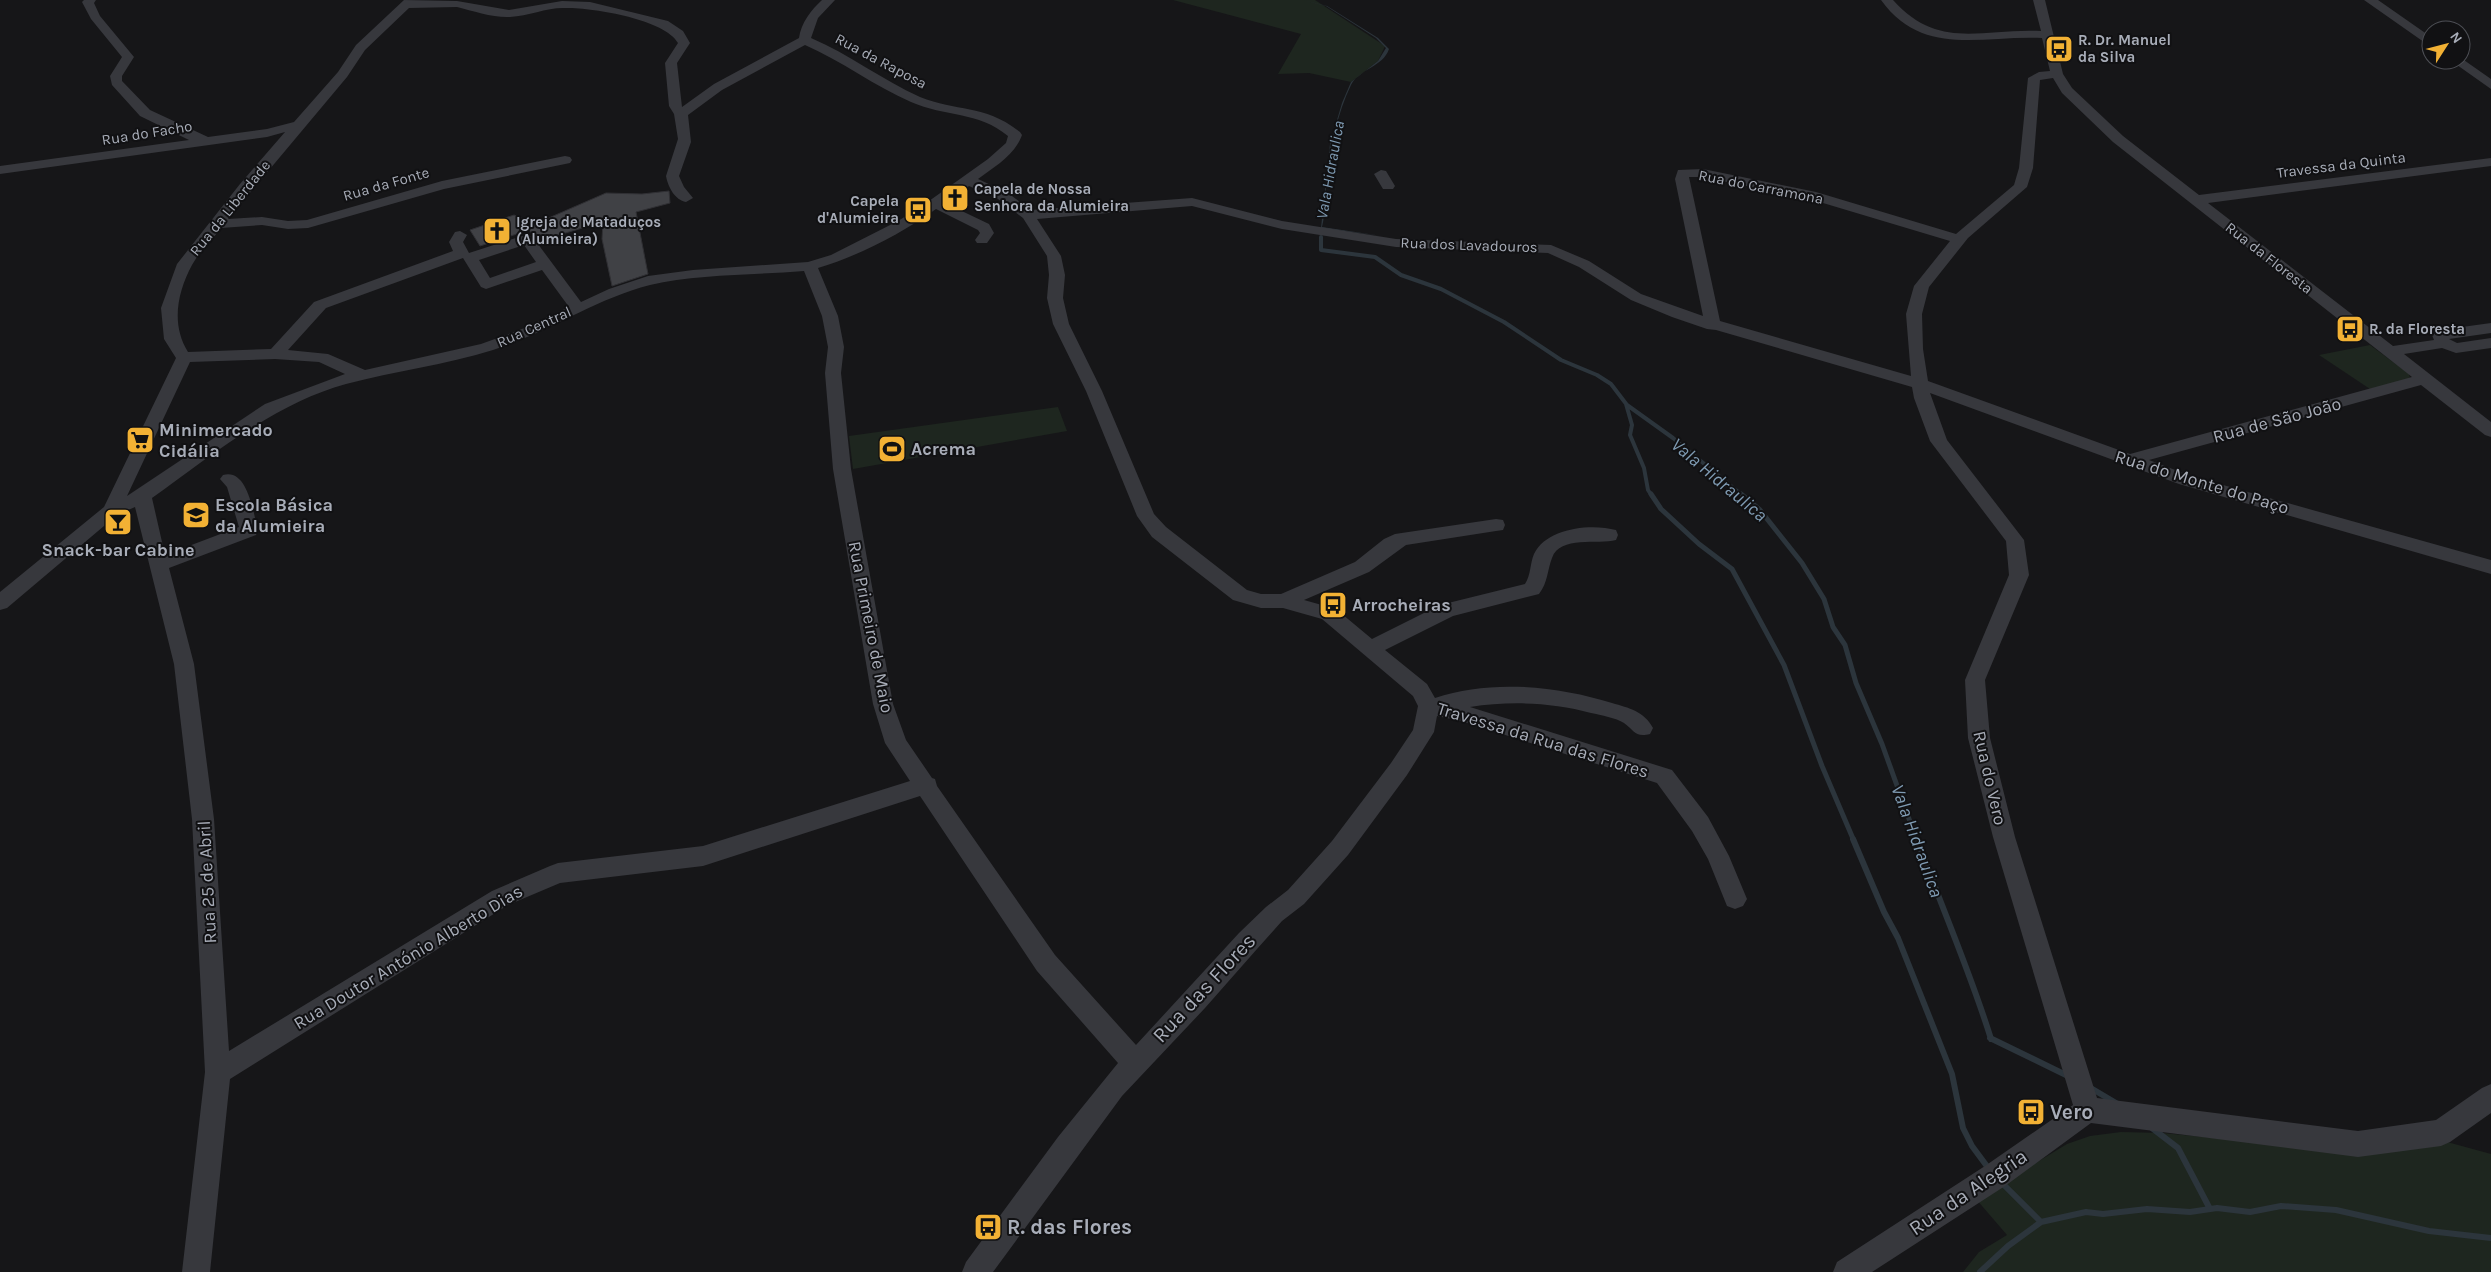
<svg xmlns="http://www.w3.org/2000/svg" width="2491" height="1272" viewBox="0 0 2491 1272" font-family="Karla,sans-serif">
  <style>
    .green { fill: #1e261f }
    .water { fill: #2c353c }
    .lines { fill: none; stroke-linecap: round; stroke-linejoin: round }
    .stream-far2 { stroke: #2c353c; stroke-width: 4 }
    .stream-far1 { stroke: #2c353c; stroke-width: 5 }
    .stream { stroke: #2c353c; stroke-width: 6 }
    .building { fill: #404145; stroke: #303034 }
    .minor { fill: #37383d; fill-rule: evenodd }
    .labels { text-anchor: middle; dominant-baseline: central; stroke-width: 4; stroke-linejoin: round; paint-order: stroke }
    .far-poi-label { font-size: 15px; font-weight: bold; fill: #a8adb8; stroke: #111113; text-anchor: start }
    .far-street-label { font-size: 15px; fill: #a8adb8; stroke: #111113 }
    .far-water-label { font-size: 16px; font-style: italic; fill: #7f9bb3; stroke: #111113 }
    .street-label { font-size: 18px; fill: #a8adb8; stroke: #111113 }
    .poi-label { font-size: 18px; font-weight: bold; fill: #a8adb8; stroke: #111113; text-anchor: start }
    .water-label { font-size: 19px; font-style: italic; fill: #7f9bb3; stroke: #111113 }
    .near-street-label { font-size: 21px; fill: #a8adb8; stroke: #111113 }
    .near-poi-label { font-size: 21px; font-weight: bold; fill: #a8adb8; stroke: #111113; text-anchor: start }
  </style>
  <rect width="100%" height="100%" fill="#161618"/>
  <path class="green" d="M1173,0h142l70,46 -7,15 -27,21 -42,-9 -31,1 23,-40z
    M2370,345l39,29 1,5 -40,10 -51,-34z
    M1058,407l9,24 -214,38 -4,-33z
    M2121,1132l41,1 127,12 158,-3 44,12v118h-528l16,-20 28,-17 -31,-36 91,-55 23,-8z"/>
  <path class="water" d="M1303,0l24,6 51,32 11,11c-6,18 -30,20 -38,36 -14,29 -20,61 -24,92 -2,17 -1,33 -5,50l60,9 -61,-8 9,-84 12,-41 9,-21 27,-21 8,-13 -10,-10 -50,-32z"/>
  <g class="lines">
    <path class="stream-far2" d="M1321,237v13l54,7 26,18 40,14 63,33 57,38 36,15 14,9 16,21 46,33 70,58
      M1626,404l6,21 -2,10 14,33 4,22 4,6"/>
    <path class="stream-far1" d="M1651,494l10,15 38,35 33,25 52,96 38,101 32,75
      M1741,494l19,16 42,53 22,36 9,28 12,18 11,38 26,61 35,97"/>
    <path class="stream" d="M1853,839l31,73 14,26 54,136 11,54 9,18 17,23
      M1917,839c24,67 53,132 74,200
      M1990,1038l78,38
      M2089,1087l27,16
      M2152,1128l26,20 32,61
      M2041,1222l45,-10 17,2 44,-5 43,3 27,-4 33,4 31,-6 55,4 93,21 62,7
      M1980,1272l28,-26 33,-24 -39,-39"/>
  </g>
  <path class="building" d="M669,191l1,12 -34,9 12,62 -36,12 -10,-47 1,-17 -65,19 -9,-11 -49,16 -10,-16 44,-15 21,9 71,-31 36,1z"/>
  <g class="lines">
    <path class="minor" d="M84,0h12l-2,3 6,13 34,41 -12,19v5l28,29 58,27 59,-8 27,-7 44,-50 18,-27 48,-45 53,1 52,9 53,-9 28,1 78,19 15,10 7,12 -13,20 5,44 32,-23 85,-46c2,-15 12,-28 23,-38h13l-17,18 -7,20c38,16 71,42 109,59 37,15 65,7 100,35l2,3c-7,20 -28,32 -44,44l30,14 23,17 161,-12 90,23 114,18 155,6 38,16 52,33 62,22 -28,-137 3,-9 25,-1 113,23 140,42 58,-49 5,-17 9,-90 11,-6 11,-1 -8,-33c-60,-3 -119,20 -161,-38h12c46,51 88,28 148,31l-8,-31h12l18,74 9,14 51,48 76,59 292,-37v8l-283,37 185,143 41,-6 -2,-5 8,-5 51,-7v10l-42,6 8,4 34,-5v10l-35,5 -14,-5 -38,6 87,68v15l-6,-2 -64,-50 -272,75 42,16 300,84v14l-312,-90 -249,-91 17,47 77,100 5,35 -44,105 5,58 25,99 82,261 261,33 78,-11 46,-32 9,-4v29l-41,29 -9,4 -83,11 -267,-34 -86,63 -133,86h-39l4,-10 148,-96 88,-61 -80,-268 -25,-99 -3,-58 44,-105 -3,-34 -76,-100 -16,-43 -2,-11 -196,-57 -9,-1 -35,-12 -41,-17 -52,-33 -31,-14 -152,-6 -114,-18 -90,-23 -155,13 24,37 4,19 -2,23 6,26 33,67 52,123 12,13 81,63 14,4h20l74,-32 29,-23 11,-5 101,-15 7,1 2,5 -2,5 -7,1 -90,14 -37,27 -65,28 32,9 36,30 68,-34 85,-21c6,-9 5,-21 9,-30 12,-26 57,-31 82,-24l2,5 -2,5c-18,5 -56,-5 -64,18 -5,13 -4,24 -13,36l-86,22 -68,34 42,34 8,14c56,-19 122,-12 177,5 17,5 32,8 41,25l-3,6c-15,4 -16,-4 -26,-11 -8,-5 -23,-8 -33,-10 -39,-11 -82,-12 -121,-6l202,63 36,47 21,39 18,43 -4,7 -8,3 -8,-3 -19,-47 -16,-28 -35,-48 -196,-62 -24,-5 -3,16 -27,43 -59,80 -44,49 -22,17 -25,28 -52,59 -83,88 -129,176h-31l4,-10 92,-125 60,-74 -81,-92 -117,-175 -217,70 -143,17 -52,22 -278,174 -20,193h-28l23,-200 -13,-253 -18,-155 -39,-157 -18,8 -110,93 -7,2v-18l104,-85 72,-149 -12,-19 -3,-31 16,-44 63,-80 45,-52 -18,5 -267,37v-8l189,-26 -49,-24 -28,-31 -2,-9 12,-19 -31,-38 -9,-17zM457,7c16,4 37,11 53,10 18,-1 36,-9 53,-9 27,-1 102,11 115,35l-13,20 4,43 5,8 4,25 -12,37c2,11 9,24 20,26l7,-4 -9,-11 -5,-11 12,-34 -3,-27 34,-25 83,-45c37,16 69,41 106,57 34,15 67,9 97,34l-2,7 -18,16 -66,47 -24,15 -67,34 -23,7 -115,8 -45,6 -39,13 -28,13 -49,-66h-10l-53,17 -6,-11 4,-7 -7,-4 -5,1 -6,10 4,9 -139,51 -43,47 -83,3c-17,-27 -11,-59 4,-87 7,-13 20,-25 29,-37l41,-3 26,4 20,-1 136,-39 126,-26 2,-3 -2,-3 -5,-1 -123,25 -135,39 -19,1 -26,-4 -34,2 119,-142 18,-27 44,-42zM2053,78l9,15 51,49 299,235 -282,77 -202,-73 -5,-32 -1,-35 7,-27 39,-49 59,-51 6,-19 7,-88zM1689,177h14l110,23 137,41 -36,45 -8,28 5,62 -191,-55zM969,186l29,13 25,19 24,38 2,19 -2,23 6,26 33,67 51,125 15,21 81,63 28,8h22l39,11 91,77 5,10 -5,24 -22,33 -59,78 -44,49 -22,17 -27,26 -103,112 -81,-90 -118,-169 -2,-7 -3,-1 -26,-38 -13,-36 -42,-235 -10,-96 3,-26 -6,-31 -20,-48c40,-12 83,-34 118,-59l42,21 2,3 -5,7 2,3h10l7,-10 -5,-9 -44,-21zM524,245l12,17 -46,16 -11,-18zM463,258l18,29 5,2 56,-19 27,37 -47,22 -41,15 -116,26 -37,-16 -40,-4 38,-42zM804,271l18,45 6,31 -3,26 8,96 40,235 12,39 25,38 -207,65 -145,17 -8,3 -58,25 -263,160 -15,-232 -20,-155 -25,-96 87,-33 2,-5c-5,-17 -10,-62 -35,-55l-3,4 7,8 12,40 -74,28 -13,-57c58,-42 124,-95 194,-114 49,-13 99,-19 147,-34 54,-17 102,-51 157,-65 46,-11 105,-10 154,-14zM275,359l44,3 26,12 -80,30 -138,92 63,-134z
      M2364,0h14l53,37v10z
      M2461,58l30,21v10l-41,-29h11z
      M1381,170l5,1 9,15 -2,3h-10l-9,-15z"/>
  </g>
  <defs>
    <symbol id="bus-square" viewBox="-11 -11 22 22"><rect x="-9" y="-9" width="18" height="18" rx="4" fill="#f2b134" stroke="#111113"/><path d="M-5-6H5V4H4V6H2V4H-2V6H-4V4H-5ZM-3.5-4V0h7V-4ZM-3.5 1.2v1.5H-2V1.2ZM2 1.2v1.5H3.5V1.2Z" fill="#111"/></symbol>
    <symbol id="church-square" viewBox="-11 -11 22 22"><rect x="-9" y="-9" width="18" height="18" rx="4" fill="#f2b134" stroke="#111113"/><path d="M-1.2-6h2.4v3.5h3.3v2.4h-3.3V6h-2.4V-.1h-3.3v-2.4h3.3Z" fill="#111"/></symbol>
    <symbol id="supermarket-square" viewBox="-11 -11 22 22"><rect x="-9" y="-9" width="18" height="18" rx="4" fill="#f2b134" stroke="#111113"/><path d="M-6-5.5h2.5l.6 2H6L4.5 2H-2.5L-4.4-4H-6ZM-1.5 3.2a1.3 1.3 0 1 0 .1 0ZM3 3.2a1.3 1.3 0 1 0 .1 0Z" fill="#111"/></symbol>
    <symbol id="stadium-square" viewBox="-11 -11 22 22"><rect x="-9" y="-9" width="18" height="18" rx="4" fill="#f2b134" stroke="#111113"/><path d="M0-5a6.5 5 0 1 0 0 10a6.5 5 0 1 0 0-10ZM-3.5-1.8h7v3.6h-7Z" fill="#111"/></symbol>
    <symbol id="school-square" viewBox="-11 -11 22 22"><rect x="-9" y="-9" width="18" height="18" rx="4" fill="#f2b134" stroke="#111113"/><path d="M0-5L7-2L0 1L-7-2ZM-4 1L0 2.5L4 1V4Q0 6-4 4Z" fill="#111"/></symbol>
    <symbol id="bar-square" viewBox="-11 -11 22 22"><rect x="-9" y="-9" width="18" height="18" rx="4" fill="#f2b134" stroke="#111113"/><path d="M-6-5H6L.8 .8V4.5H3.5V6h-7V4.5H-.8V.8Z" fill="#111"/></symbol>
  </defs>
  <g fill-rule="evenodd">
    <use href="#bus-square" x="2043" y="33" width="32" height="32"/>
    <use href="#church-square" x="939" y="182" width="32" height="32"/>
    <use href="#bus-square" x="902" y="194" width="32" height="32"/>
    <use href="#church-square" x="481" y="215" width="32" height="32"/>
    <use href="#bus-square" x="2334" y="313" width="32" height="32"/>
    <use href="#supermarket-square" x="124" y="424" width="32" height="32"/>
    <use href="#stadium-square" x="876" y="433" width="32" height="32"/>
    <use href="#school-square" x="180" y="499" width="32" height="32"/>
    <use href="#bar-square" x="102" y="506" width="32" height="32"/>
    <use href="#bus-square" x="1317" y="589" width="32" height="32"/>
    <use href="#bus-square" x="2015" y="1096" width="32" height="32"/>
    <use href="#bus-square" x="972" y="1211" width="32" height="32"/>
  </g>
  <g class="labels">
    <g class="far-poi-label">
      <text x="2078" y="40">R. Dr. Manuel<tspan x="2078" dy="17">da Silva</tspan></text>
      <text x="974" y="189">Capela de Nossa<tspan x="974" dy="17">Senhora da Alumieira</tspan></text>
      <text x="899" y="201" text-anchor="end">Capela<tspan x="899" dy="17">d'Alumieira</tspan></text>
      <text x="516" y="222">Igreja de Mataduços<tspan x="516" dy="17">(Alumieira)</tspan></text>
      <text x="2369" y="329">R. da Floresta</text>
    </g>
    <g class="far-street-label">
      <text transform="translate(881 61) rotate(28)">Rua da Raposa</text>
      <text transform="translate(147 133) rotate(-9)">Rua do Facho</text>
      <text transform="translate(2341 165) rotate(-7)">Travessa da Quinta</text>
      <text transform="translate(386 184) rotate(-16)">Rua da Fonte</text>
      <text transform="translate(1761 187) rotate(11)">Rua do Carramona</text>
      <text transform="translate(230 208) rotate(-51)">Rua da Liberdade</text>
      <text transform="translate(1469 245) rotate(2)">Rua dos Lavadouros</text>
      <text transform="translate(2269 258) rotate(38)">Rua da Floresta</text>
      <text transform="translate(534 327) rotate(-24)">Rua Central</text>
    </g>
    <g class="far-water-label">
      <text transform="translate(1330 170) rotate(-80)">Vala Hidraulica</text>
    </g>
    <g class="street-label">
      <text transform="translate(2277 420) rotate(-15)">Rua de São João</text>
      <text transform="translate(2202 482) rotate(17)">Rua do Monte do Paço</text>
      <text transform="translate(871 627) rotate(79)">Rua Primeiro de Maio</text>
      <text transform="translate(1543 740) rotate(17)">Travessa da Rua das Flores</text>
      <text transform="translate(1990 778) rotate(77)">Rua do Vero</text>
      <text transform="translate(207 882) rotate(-93)">Rua 25 de Abril</text>
      <text transform="translate(408 957) rotate(-31)">Rua Doutor António Alberto Dias</text>
    </g>
    <g class="poi-label">
      <text x="159" y="430">Minimercado<tspan x="159" dy="21">Cidália</tspan></text>
      <text x="911" y="449">Acrema</text>
      <text x="215" y="505">Escola Básica<tspan x="215" dy="21">da Alumieira</tspan></text>
      <text x="118" y="550" text-anchor="middle">Snack-bar Cabine</text>
      <text x="1352" y="605">Arrocheiras</text>
    </g>
    <g class="water-label">
      <text transform="translate(1719 480) rotate(40)">Vala Hidraulica</text>
      <text transform="translate(1917 841) rotate(70)">Vala Hidraulica</text>
    </g>
    <g class="near-street-label">
      <text transform="translate(1204 988) rotate(-47)">Rua das Flores</text>
      <text transform="translate(1968 1192) rotate(-34)">Rua da Alegria</text>
    </g>
    <g class="near-poi-label">
      <text x="2050" y="1112">Vero</text>
      <text x="1007" y="1227">R. das Flores</text>
    </g>
  </g>
  <g transform="translate(2446 45) rotate(54)"><circle r="24" fill="#111113" stroke="#4d4f55"/>
  <path d="M0-4L9 19L0 12L-9 19Z" fill="#f2b134"/>
  <text y="-8" font-size="14" font-weight="bold" text-anchor="middle" fill="#a8adb8">N</text>
  </g>
</svg>
